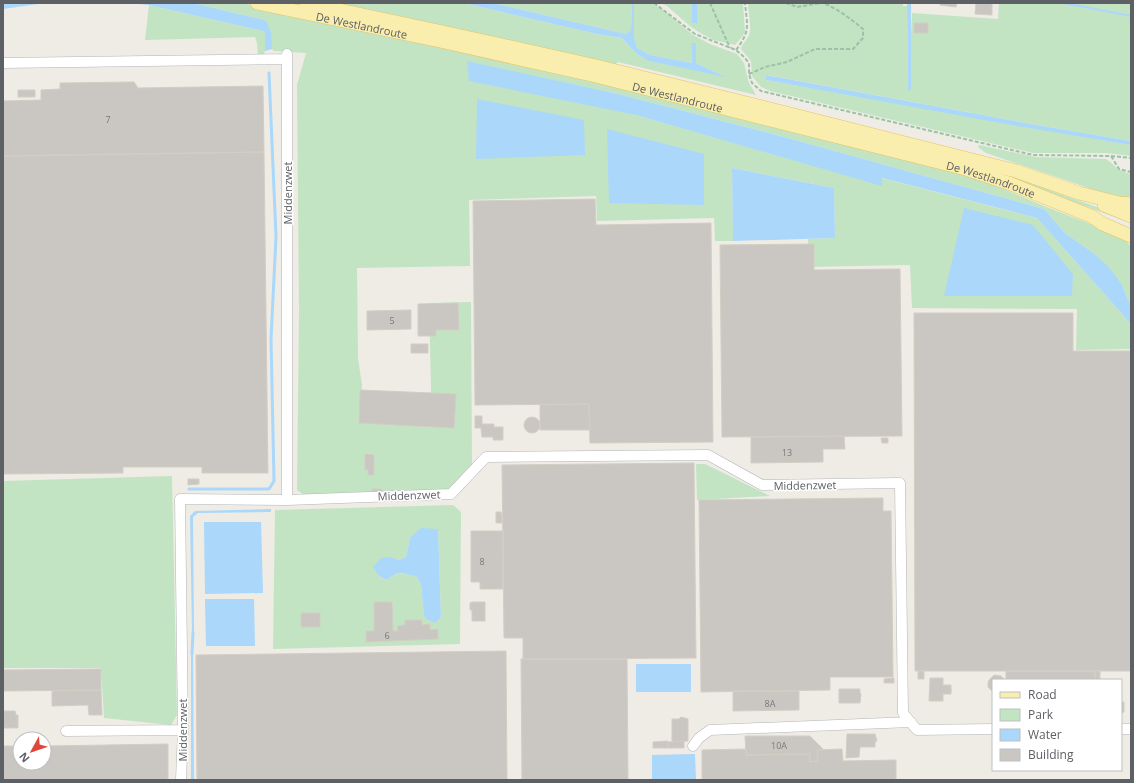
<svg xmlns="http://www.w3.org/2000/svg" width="1134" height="783" viewBox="0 0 1134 783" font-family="'Open Sans',sans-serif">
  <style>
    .green { fill: #c3e4c3; fill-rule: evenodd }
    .water { fill: #aad7fa }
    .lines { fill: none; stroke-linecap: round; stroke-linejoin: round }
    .stream { stroke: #aad7fa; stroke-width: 3 }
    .building { fill: #cac7c2; stroke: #d3cec4 }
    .minor-casing { stroke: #b2b5b9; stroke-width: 11 }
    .major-casing { stroke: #e9c363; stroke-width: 14 }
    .path { stroke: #9bc2a7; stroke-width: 2; stroke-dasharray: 4 2; stroke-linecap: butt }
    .minor { stroke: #fff; stroke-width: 10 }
    .major { stroke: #faeeae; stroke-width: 13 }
    .labels { text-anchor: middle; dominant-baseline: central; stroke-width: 3; stroke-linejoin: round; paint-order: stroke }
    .number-label { font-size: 9px; fill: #787a7c }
    .street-label { font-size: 11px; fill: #5d6065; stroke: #fff }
  </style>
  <rect width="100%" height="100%" fill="#eeece5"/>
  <path class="green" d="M193,3h49l32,6 321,71 354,86 95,40 75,29 7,5 5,7v60l-9,-22 -29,-32 -28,-20 -21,-24 -260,-72 -166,-43 -151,-32 169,53 246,70 -1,-7 156,40 94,106v25l-55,1 1,-41 -165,-1 -2,-43 -101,2 -1,-28 27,-1 -1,-50 -102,-20 1,73h-18l-1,-23 -117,3 -1,-25 -127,4 1,66 -113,2 1,90 4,27 -2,37 70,2 1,-36 -2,-85 42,-1 1,166 -21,23 -147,4 -7,-5 2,-179 -2,-226 9,-32 -32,-2 -2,-2 -1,-14 -6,-15z
    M328,3h135l134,31 25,4 15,16 13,7 74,15 -28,-13 -5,-20 1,20 -42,-8 -13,-7 -3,-10v-35h17l12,7 30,25 17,9 27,10 7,9 5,20 7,12 -138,-33 -3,3z
    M493,3h139l-1,27 -5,4z
    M661,3h31v20l5,1v-21h46l2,29 -3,5 -7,8 -21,-5 -12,-6 -11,-7 -24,-21z
    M748,3h155v3h4l1,83 3,1 -1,-53 1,-1 1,-23 86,6 1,-16h132v138l-100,-17 -264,-49 -1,5 365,65v11l-25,-3h-73l-263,-62 -9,-4 -9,-11 -1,-15 -10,-12c1,-6 8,-10 9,-17 1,-9 -2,-20 -2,-29z
    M149,5l114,26 2,2v18l-1,3 -6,1 -1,-12 -2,-6 -110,3z
    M979,145l57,12 70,2c12,8 9,11 25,15v25l-16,-2 -129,-44 -8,-6z
    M972,164l48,15 101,37 -1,3z
    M696,464h9l65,32 -73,4z
    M172,476l5,239 -6,10 -67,-7 -3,-50h-98v-187z
    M453,505l8,7 -1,132 -187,5 2,-139zM438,529l3,88 -5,6 -12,-7 -3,-31 -4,-8c-13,-4 -18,-6 -30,3l-8,-4 12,-19 8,3 7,-3 4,-19z"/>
  <path class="water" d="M3,3h42l-42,6z
    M129,3h64l72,17c7,9 7,19 7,29l-7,2v-18l-2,-2 -114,-26z
    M463,3h30l133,31 5,-4 1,-27h2v35l3,10 13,7 42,8 -1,-20h5v20l30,14 -77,-16 -12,-7 -15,-16 -25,-4z
    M692,3h5v21l-5,-1z
    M907,3h4v87h-3z
    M1058,3h12l61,12v2z
    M467,61l151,33 166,43 260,72 21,24 28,20 15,13 14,19 9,22v17l-94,-106 -155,-40v8l-246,-71 -167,-34z
    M766,75l265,49 100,17v4l-131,-22 -234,-43z
    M477,99l107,21 1,35 -109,4z
    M607,129l97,25v51l-95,-2z
    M732,168l102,20 1,50 -102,3z
    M964,208l69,17 40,49 -1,22h-128z
    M271,509v3l-73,1 -5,4 1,115h-2l-2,-116 5,-5z
    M204,522h57l2,71 -58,1z
    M421,528l17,1 3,88 -5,6 -8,-3 -4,-4 -3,-31 -4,-8c-13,-4 -18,-7 -30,3l-8,-4 -6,-9 8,-9 10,-1 8,3 7,-3 4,-19z
    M254,599l1,47h-49l-1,-47z
    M191,654h2l1,126h-3z
    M636,664h55v28h-55z
    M695,754l1,26h-44v-25z"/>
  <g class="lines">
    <path class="stream" d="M189,489h80l5,-8 -3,-142 5,-102 -7,-164
      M192,654l1,-22"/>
  </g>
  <path class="building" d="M940,3h17l-1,4 -16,-2z
    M976,3h16v12l-17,-1z
    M914,23h14v10h-14z
    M134,82l4,6 125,-2 1,66 -261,4v-55l38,-1v-10l19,-1v-6z
    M18,90h17v7h-17z
    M264,152l4,321h-66v-6h-79v6l-120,1v-318z
    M595,199l1,26 115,-2 2,219 -123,1 -1,-39 -114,1 -2,-204z
    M814,244v26l86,-1 2,167 -180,1 -2,-192z
    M458,303l1,27h-23v6h-18v-32z
    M411,310v19l-44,1v-19z
    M914,313h159v38h58v320h-216z
    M411,344h17v9h-17z
    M360,390l96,4 -2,34 -95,-5z
    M589,404l1,26h-50v-25z
    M475,416h7v8h12v3h9v13h-10v-3h-11l-1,-9h-6z
    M524 425a8 8 0 1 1 16 0a8 8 0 1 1-16 0Z
    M844,436l1,13h-22v13l-72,1v-26z
    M881,438h7v5h-6z
    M365,454l9,1v20h-6v-5h-3z
    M694,463l2,195 -173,1v-21h-19l-2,-173z
    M188,479h11v5l-11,1z
    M372,489h10v4h-10z
    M883,498v13h8l2,166h-63v13l-129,2 -2,-192z
    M496,512h5l1,11h-6z
    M471,531h32v58h-23v-7h-9z
    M374,602h18l1,29h5l-1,-5 8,-1v-5h17v5l8,-1v6l8,-1v10l-72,3v-11h8z
    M472,602h13v19h-13v-11h-2v-7z
    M301,613h19v14h-19z
    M506,651l1,129h-310l-1,-125z
    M521,659h106l1,121h-106z
    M101,669v21l-98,1v-21z
    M918,671h6v8h-6z
    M1006,671h89v9h-89z
    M1095,671h5v9h-5z
    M994,675l7,1 4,4h-12v12l-5,-5v-4l1,-3z
    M894,678v5h-10v-4z
    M930,678h13v7h8v4l1,1h-1v4h-8v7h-14z
    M839,689h21v4l1,1 -1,9h-21z
    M101,690l1,25h-13l-1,-10 -36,1v-15z
    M733,691h66v19l-66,1z
    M1121,702h3v10l-3,1z
    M4,711h11l1,4h2v13h-15v-12h1z
    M681,717l7,2v22l-16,1v-23h7z
    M847,734h28l2,7 -2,1v5h-15l-1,10 -13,1z
    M745,736h65l14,14h-7l1,11 -8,1v-8l-64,1z
    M668,741v7h-15v-6z
    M684,741v7h-16v-6z
    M168,744v36h-165v-34h17v17h24v-17z
    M746,749v6l64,-1v8l8,-1 -1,-11 25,-1 1,12 53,-1v20h-194v-30z"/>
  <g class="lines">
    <defs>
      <path id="minor" d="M3,63l284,-4
        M287,500v-446
        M1121,729h10
        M66,731l117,-1
        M693,746l6,-8 11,-8 201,-8
        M181,780l2,-50 -3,-231 107,1 164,-6 35,-37 222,-2 54,30 138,-2 3,230 14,17 76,-1"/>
      <g id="major">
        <path id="s1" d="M257,3l183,38 156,35 370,93 45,15 80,32 12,8 28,12"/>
        <path d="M306,3l132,28 158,35 142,35 278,70 63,22 40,10 12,1"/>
        <path d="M1104,205l27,11"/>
      </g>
    </defs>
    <use href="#minor" class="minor-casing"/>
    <use href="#major" class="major-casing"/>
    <path class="path" d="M654,3l41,31 41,16 8,7 5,6v11l3,9 9,8 272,64 78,1 8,13 12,3
      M710,3l20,45
      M786,3l11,4 24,-4
      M736,50c15,-20 11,-24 9,-47
      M749,74l16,-7 22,-5 28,-13h38l10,-11v-9c-12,-10 -25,-20 -40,-26
      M1111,156l20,2"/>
    <use href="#minor" class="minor"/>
    <use href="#major" class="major"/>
  </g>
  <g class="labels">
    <g class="number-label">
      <text x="108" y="119">7</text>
      <text x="392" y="320">5</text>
      <text x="787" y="452">13</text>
      <text x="482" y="561">8</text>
      <text x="387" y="635">6</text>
      <text x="770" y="703">8A</text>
      <text x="779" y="745">10A</text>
    </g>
    <g class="street-label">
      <text stroke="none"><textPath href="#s1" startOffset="107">De Westlandroute</textPath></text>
      <text stroke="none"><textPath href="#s1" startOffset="431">De Westlandroute</textPath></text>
      <text stroke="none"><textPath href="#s1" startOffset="755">De Westlandroute</textPath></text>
      <text transform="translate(287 193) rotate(-90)">Middenzwet</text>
      <text transform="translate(805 485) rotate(-1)">Middenzwet</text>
      <text transform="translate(409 495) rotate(-2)">Middenzwet</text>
      <text transform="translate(182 730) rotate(-90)">Middenzwet</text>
    </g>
  </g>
  <rect width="1134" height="783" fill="none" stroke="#5d6065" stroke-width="8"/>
  <rect x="992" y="679" width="130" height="92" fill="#ffffff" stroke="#bebfc1"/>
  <rect x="1000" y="692" width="20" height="6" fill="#faeeae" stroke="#bebfc1"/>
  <text x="1028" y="699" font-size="12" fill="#5d6065">Road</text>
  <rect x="1000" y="709" width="20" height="12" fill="#c3e4c3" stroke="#bebfc1"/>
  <text x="1028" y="719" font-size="12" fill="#5d6065">Park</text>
  <rect x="1000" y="729" width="20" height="12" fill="#aad7fa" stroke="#bebfc1"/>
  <text x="1028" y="739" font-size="12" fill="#5d6065">Water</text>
  <rect x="1000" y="749" width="20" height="12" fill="#cac7c2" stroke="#bebfc1"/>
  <text x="1028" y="759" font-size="12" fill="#5d6065">Building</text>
  <g transform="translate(32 751) rotate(230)"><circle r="19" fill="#ffffff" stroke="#bebfc1"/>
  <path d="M0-3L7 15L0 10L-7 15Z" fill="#df473a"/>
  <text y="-6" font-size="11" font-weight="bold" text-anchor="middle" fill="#5d6065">N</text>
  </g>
</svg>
